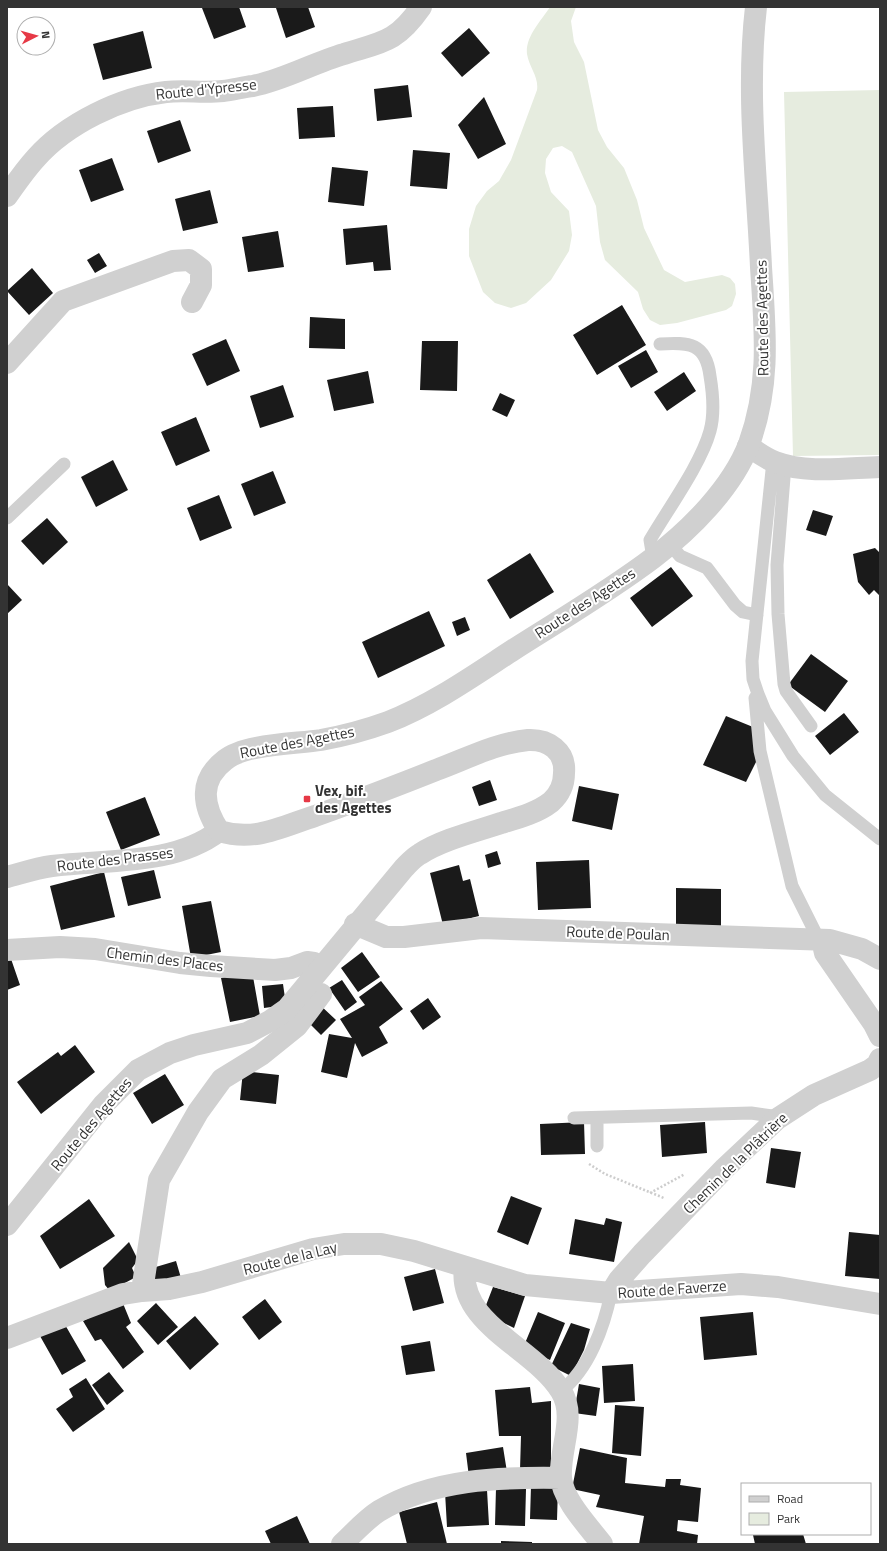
<svg xmlns="http://www.w3.org/2000/svg" width="887" height="1551" viewBox="0 0 887 1551" font-family="'Titillium Web',sans-serif">
  <style>
    .green { fill: #e6ecdf }
    .building { fill: #1a1a1a }
    .lines { fill: none; stroke-linecap: round; stroke-linejoin: round }
    .path { stroke: #cdcdcd; stroke-width: 2.5; stroke-dasharray: 2 2; stroke-linecap: butt }
    .service { stroke: #d0d0d0; stroke-width: 13 }
    .minor { stroke: #d0d0d0; stroke-width: 22 }
    .tertiary { stroke: #d0d0d0; stroke-width: 22 }
    .poi-dot { fill: #e63946; stroke: #fff; stroke-width: 1.5 }
    .labels { text-anchor: middle; dominant-baseline: central; stroke-width: 4; stroke-linejoin: round; paint-order: stroke }
    .street-label { font-size: 15px; fill: #333; stroke: #fff }
    .poi-label { font-size: 15px; font-weight: bold; fill: #333; stroke: #fff; text-anchor: start }
  </style>
  <rect width="100%" height="100%" fill="#fff"/>
  <path class="green" d="M550,7h26l-5,14 3,21 10,20 14,68 9,17 17,21 13,32 7,28 20,42 21,12 37,-7 8,3 5,6 1,10 -4,12 -6,4 -49,13 -17,2 -10,-5 -7,-11 -5,-17 -33,-32 -5,-18 -4,-36 -24,-54 -10,-6 -9,2 -7,11 -1,14 6,19 18,19 3,24 -3,16 -18,29 -25,23 -15,5 -16,-5 -12,-11 -14,-36v-27l7,-23 11,-15 12,-10 12,-21 26,-70c2,-13 -8,-23 -10,-36 -2,-17 14,-33 23,-47z
    M880,90v365l-87,1 -9,-364z"/>
  <path class="building" d="M206,7h33l7,20 -32,12 -12,-31z
    M280,7h28l7,20 -29,11 -10,-30z
    M469,28l21,25 -28,24 -21,-24z
    M143,31l9,37 -49,12 -10,-36z
    M408,85l4,32 -35,4 -3,-32z
    M484,97l22,47 -28,15 -20,-34z
    M333,106l2,31 -36,2 -2,-31z
    M180,120l11,31 -33,12 -11,-32z
    M413,150l37,3 -3,36 -37,-3z
    M112,158l12,32 -33,12 -12,-32z
    M332,167l36,4 -4,35 -36,-4z
    M210,190l8,33 -35,8 -8,-32z
    M387,225l4,45 -17,1 -1,-9 -27,3 -3,-36z
    M278,231l6,36 -36,5 -6,-35z
    M99,253l8,13 -12,7 -8,-13z
    M32,268l21,25 -24,22 -22,-24z
    M622,305l24,40 -49,30 -24,-40z
    M310,317l35,2v30l-36,-1z
    M226,339l14,32 -33,15 -15,-32z
    M422,341h36l-1,50 -37,-1z
    M646,350l12,22 -27,16 -13,-22z
    M368,371l6,32 -40,8 -7,-31z
    M684,372l12,19 -29,20 -13,-19z
    M283,385l11,32 -34,11 -10,-32z
    M500,393l15,7 -8,17 -15,-7z
    M196,417l14,34 -34,15 -15,-34z
    M113,460l15,30 -32,17 -15,-30z
    M273,471l13,32 -32,13 -13,-32z
    M219,495l13,33 -32,13 -13,-33z
    M813,510l20,6 -7,20 -20,-6z
    M47,518l21,24 -25,23 -22,-24z
    M875,548l5,5v43l-6,-6 -5,5 -11,-13 -5,-28z
    M530,553l24,39 -44,27 -23,-39z
    M671,567l22,29 -41,31 -22,-29z
    M7,584l15,16 -15,14z
    M429,611l16,35 -67,32 -16,-36z
    M465,617l5,13 -13,6 -5,-14z
    M811,654l37,27 -23,31 -37,-27z
    M844,713l15,19 -29,23 -15,-19z
    M726,716l27,11 6,29 -13,26 -43,-17z
    M490,780l7,20 -18,6 -7,-19z
    M579,786l40,8 -7,36 -40,-9z
    M145,797l15,38 -39,15 -15,-38z
    M497,851l4,13 -13,4 -3,-13z
    M589,860l2,48 -53,2 -2,-48z
    M459,865l4,16 7,-2 9,37 -36,9 -13,-52z
    M154,870l7,28 -33,8 -7,-29z
    M104,872l11,45 -54,13 -11,-44z
    M676,888l45,1v39l-45,-1z
    M211,901l10,51 -30,6 -9,-52z
    M362,952l18,25 -22,15 -17,-24z
    M10,956l10,29 -13,5v-33z
    M252,971l8,45 -30,6 -9,-44z
    M342,980l15,22 -12,9 -16,-23z
    M381,981l22,28 -24,18 9,16 -26,14 -7,-14 -8,35 -26,-6 8,-38 23,4 -12,-19 25,-14 -6,-8z
    M283,984l3,21 -22,3 -2,-22z
    M428,998l13,19 -18,13 -13,-19z
    M319,1004l17,16 -15,15 -16,-16z
    M75,1045l20,27 -54,42 -24,-32 41,-30 3,4z
    M243,1071l36,4 -3,29 -36,-4z
    M165,1074l19,31 -32,19 -19,-31z
    M584,1122l1,32 -44,1 -1,-31z
    M705,1122l2,31 -45,4 -2,-32z
    M771,1148l30,4 -6,36 -29,-5z
    M511,1196l31,12 -14,37 -31,-13z
    M89,1199l26,37 -55,33 -20,-33z
    M606,1218l16,4 -8,40 -45,-8 6,-35 29,6z
    M849,1232l31,3v44l-35,-3z
    M129,1242l9,18 -6,8 4,9 -26,14 -5,-6 -2,-17z
    M176,1261l5,17 -27,8 -5,-17z
    M435,1269l9,34 -31,8 -9,-34z
    M493,1287l32,9 -11,32 -31,-15z
    M265,1299l17,23 -23,18 -17,-23z
    M122,1301l9,22 -5,4 18,25 -21,17 -22,-30 -6,2 -12,-20z
    M156,1303l22,24 -20,18 -21,-24z
    M538,1312l27,11 -15,37 -27,-12z
    M753,1312l4,43 -53,5 -4,-43z
    M195,1316l24,28 -29,26 -24,-29z
    M64,1323l22,38 -24,14 -22,-39z
    M571,1323l19,6 -6,21 -13,26 -20,-10z
    M430,1341l5,30 -29,4 -5,-29z
    M633,1364l2,37 -31,2 -2,-37z
    M109,1372l15,19 -17,14 -15,-20z
    M86,1378l19,31 -32,23 -17,-23 17,-12 -4,-8z
    M579,1384l21,4 -4,28 -22,-3z
    M530,1387l2,16 19,-2v70l-31,-1 1,-34h-22l-4,-46z
    M615,1405l29,2 -3,49 -29,-3z
    M503,1447l4,25 -38,5 -3,-24z
    M580,1448l47,10 -2,25 40,4 1,-8h15l-1,6 21,3 -3,34 -20,-2 -1,11 21,4 -1,9h-58l5,-28 -48,-9 4,-12 -28,-6z
    M531,1486l27,1 -1,33 -27,-1z
    M496,1488l30,1 -1,37 -30,-1z
    M487,1490l2,35 -42,2 -2,-35z
    M437,1502l10,42h-40l-8,-32z
    M297,1516l13,28h-39l-6,-13z
    M758,1534h45l3,10h-51l-2,-9z
    M501,1541l31,1v2h-31z"/>
  <g class="lines">
    <path class="path" d="M589,1164l16,10 59,24
      M650,1193l35,-19"/>
    <path class="service" d="M773,461l-21,200 1,18 5,15 7,17 28,45 32,39 55,44
      M785,465l-8,100 1,49 6,70 2,7 25,35
      M7,518l57,-54
      M670,544l10,12 27,12 28,37 8,7 14,3
      M653,558l-3,-18c18,-31 51,-76 60,-109 5,-18 3,-37 0,-55 -4,-33 -21,-34 -50,-32
      M757,695l-2,3 5,53 32,135 27,54
      M574,1118l177,-5 21,3 5,3
      M597,1118v28
      M561,1391c28,-22 43,-64 50,-98"/>
    <path class="minor" d="M7,196c9,-13 18,-26 29,-38 30,-34 85,-61 130,-66 18,-2 38,1 57,-1 10,-1 20,-4 30,-5 31,-6 60,-23 91,-32 38,-12 52,-11 77,-47
      M7,363l56,-62 110,-40 16,-1 12,9v16l-9,17
      M748,446c9,6 17,12 27,16 32,12 71,6 105,5
      M7,877c15,-4 30,-9 45,-11 55,-7 121,0 167,-35
      M355,924l31,13h18l77,-9 349,12 32,9 18,10
      M822,940l3,13 49,71 6,12
      M7,950l53,-3 35,2 85,14 31,3 64,4 16,-2 16,-6 7,1 7,4
      M465,1267c-8,57 70,81 96,124 16,25 -2,59 0,86 1,22 28,50 41,67
      M142,1291l17,-111 39,-68 24,-33 39,-24 36,-29 24,-32
      M611,1293l8,-13 23,-26 83,-86 52,-49 37,-24 56,-25 7,-5 3,-6
      M7,1338l116,-44 19,-3 27,-2 33,-7 111,-33 31,-5h37l33,7 111,34 86,8 130,-9 37,3 102,17
      M342,1544c12,-11 23,-24 37,-33 54,-32 120,-34 182,-33"/>
    <path class="tertiary" d="M7,1225l96,-120 35,-35 32,-17 24,-8 53,-12 23,-12 17,-12 117,-141c5,-5 10,-11 16,-14 21,-14 57,-23 81,-31 17,-5 36,-10 50,-21 9,-8 13,-17 13,-29 2,-22 -16,-34 -36,-33 -32,3 -62,19 -92,30 -40,16 -80,31 -121,46 -34,11 -60,26 -96,15 -17,-26 -20,-51 6,-71 19,-16 70,-16 96,-20 22,-4 45,-10 67,-18 44,-17 85,-46 125,-72 47,-30 95,-58 140,-92 37,-28 79,-70 96,-114 22,-61 16,-114 12,-177 -4,-86 -15,-174 -5,-260"/>
  </g>
  <rect class="poi-dot" x="303" y="795" width="8" height="8" rx="2"/>
  <g class="labels">
    <g class="street-label">
      <text transform="translate(206 89) rotate(-6)">Route d'Ypresse</text>
      <text transform="translate(762 318) rotate(-91)">Route des Agettes</text>
      <text transform="translate(585 603) rotate(-33)">Route des Agettes</text>
      <text transform="translate(297 742) rotate(-11)">Route des Agettes</text>
      <text transform="translate(115 859) rotate(-7)">Route des Prasses</text>
      <text transform="translate(618 933) rotate(2)">Route de Poulan</text>
      <text transform="translate(165 959) rotate(7)">Chemin des Places</text>
      <text transform="translate(91 1124) rotate(-50)">Route des Agettes</text>
      <text transform="translate(735 1163) rotate(-44)">Chemin de la Plâtrière</text>
      <text transform="translate(290 1258) rotate(-14)">Route de la Lay</text>
      <text transform="translate(672 1289) rotate(-4)">Route de Faverze</text>
    </g>
    <g class="poi-label">
      <text x="315" y="790">Vex, bif.<tspan x="315" dy="17">des Agettes</tspan></text>
    </g>
  </g>
  <rect width="887" height="1551" fill="none" stroke="#333333" stroke-width="16"/>
  <rect x="741" y="1483" width="130" height="52" fill="#ffffff" stroke="#adadad"/>
  <rect x="749" y="1496" width="20" height="6" fill="#d0d0d0" stroke="#adadad"/>
  <text x="777" y="1503" font-size="12" fill="#333333">Road</text>
  <rect x="749" y="1513" width="20" height="12" fill="#e6ecdf" stroke="#adadad"/>
  <text x="777" y="1523" font-size="12" fill="#333333">Park</text>
  <g transform="translate(36 36) rotate(84)"><circle r="19" fill="#ffffff" stroke="#adadad"/>
  <path d="M0-3L7 15L0 10L-7 15Z" fill="#e63946"/>
  <text y="-6" font-size="11" font-weight="bold" text-anchor="middle" fill="#333333">N</text>
  </g>
</svg>
